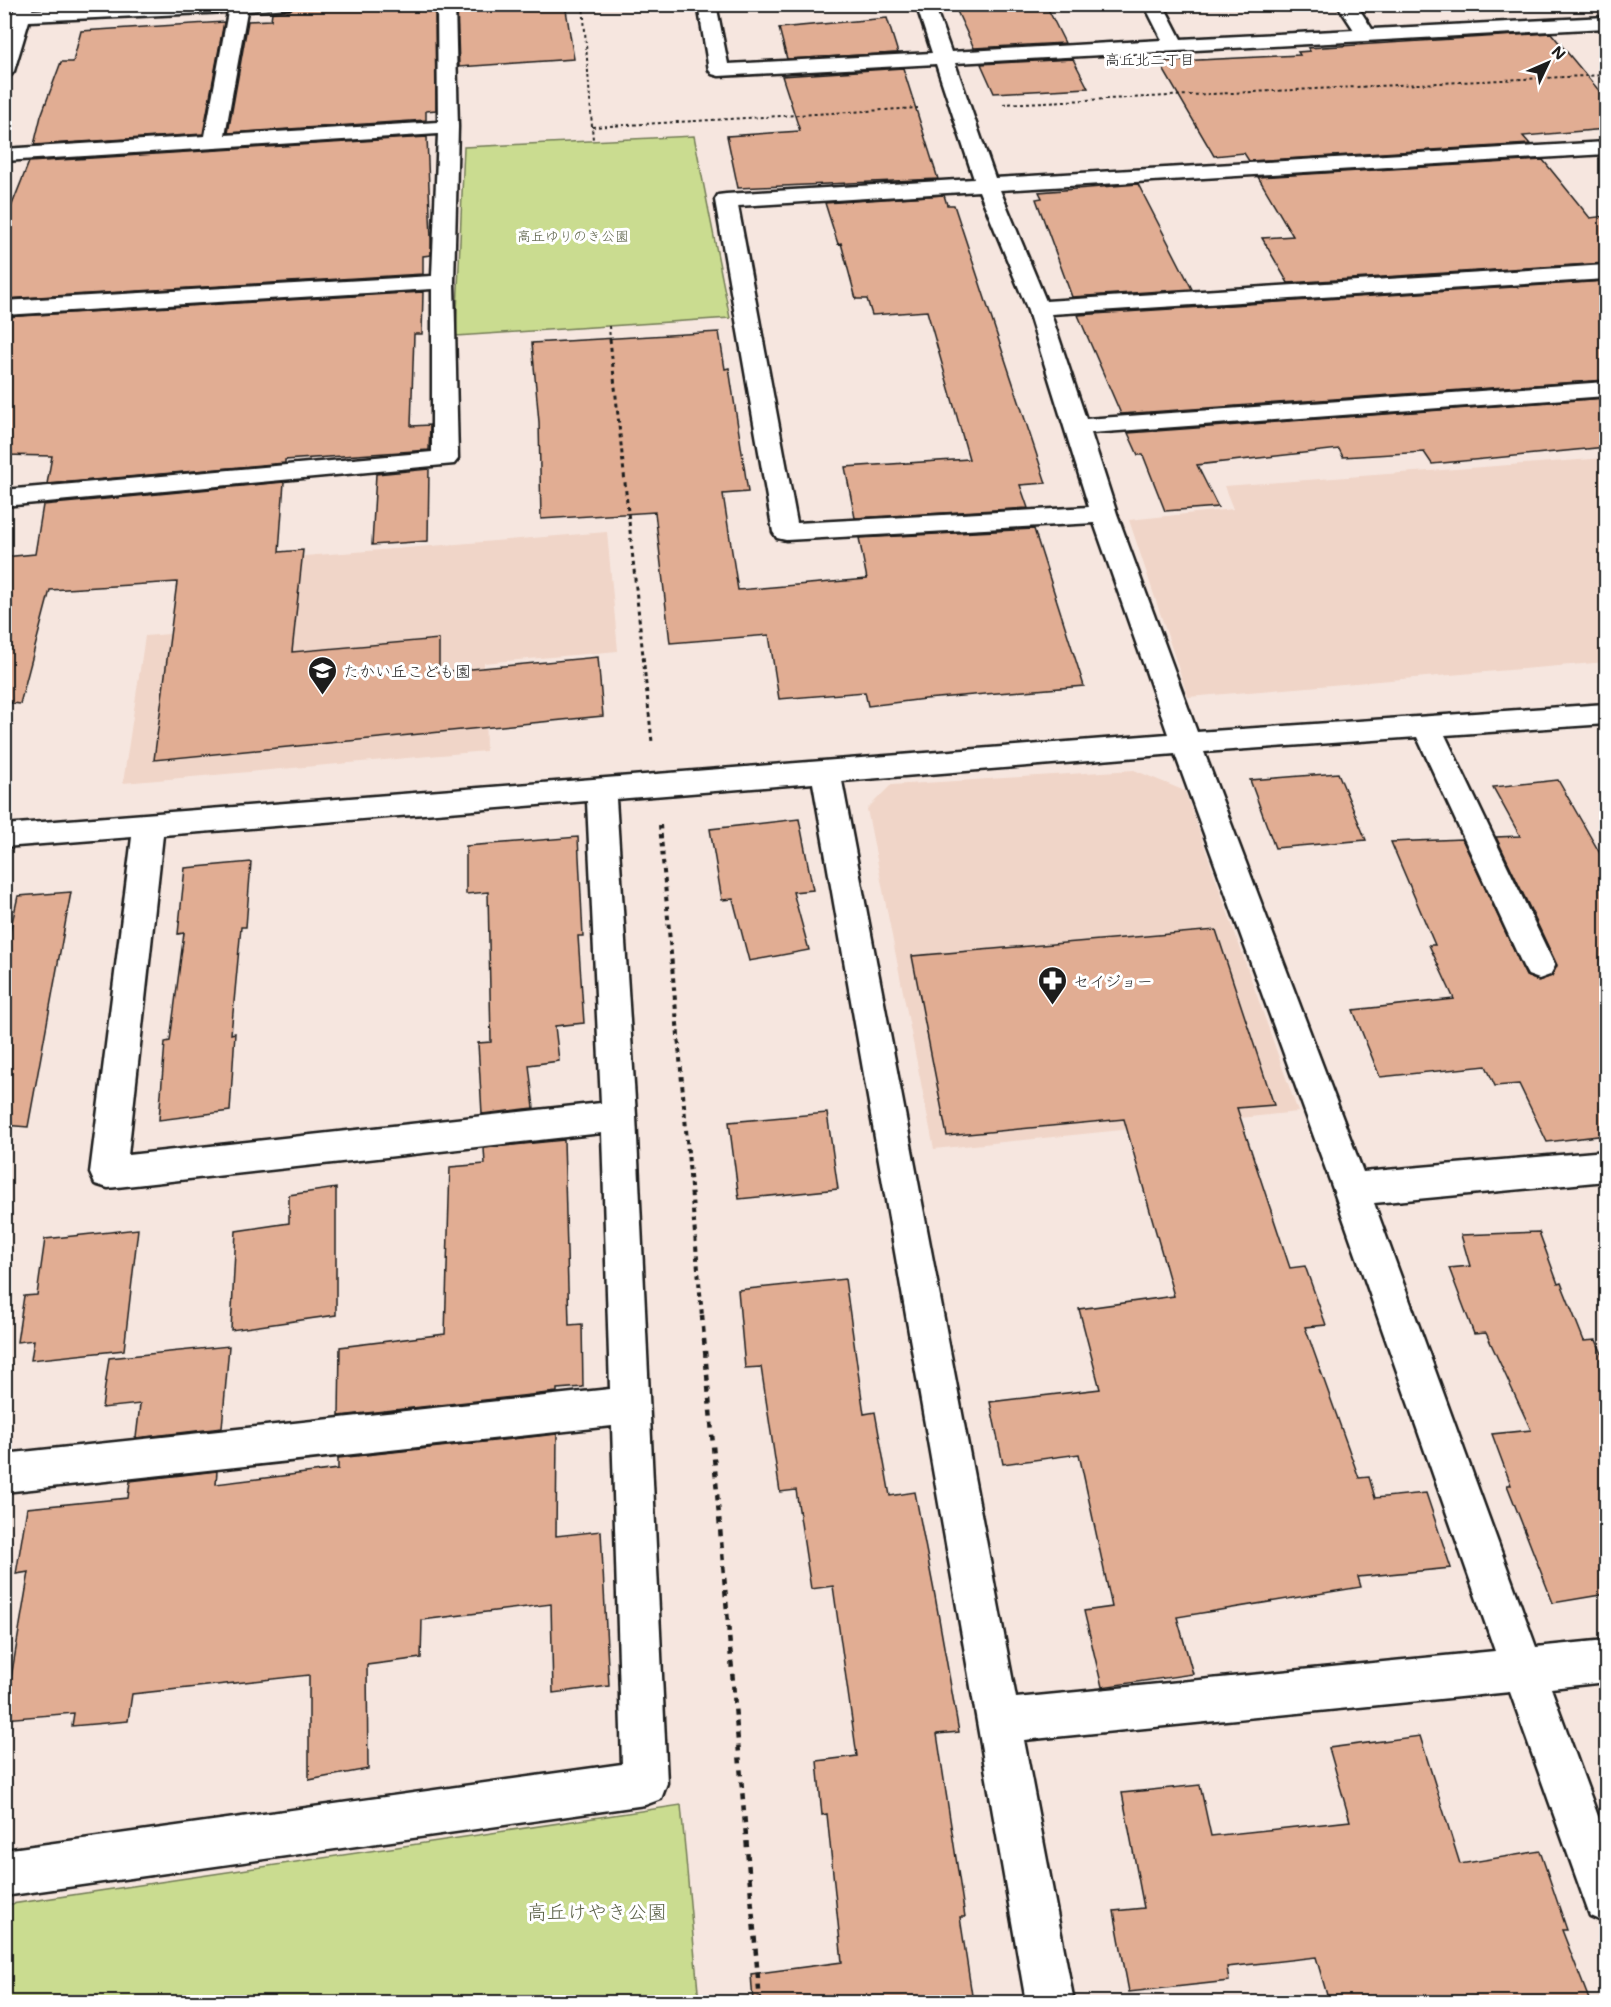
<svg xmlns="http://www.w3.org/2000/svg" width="1611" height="2007" viewBox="0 0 1611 2007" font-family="Mali,'Klee One',sans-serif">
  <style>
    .built { fill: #f0d5c8 }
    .green { fill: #cadc90; stroke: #737c56; stroke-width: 1.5 }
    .building { fill: #e1ad93; stroke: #1c1c1c; stroke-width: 1.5 }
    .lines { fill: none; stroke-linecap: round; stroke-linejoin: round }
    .minor-casing { stroke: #1c1c1c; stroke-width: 5 }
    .path-far3 { stroke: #1c1c1c; stroke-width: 2; stroke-dasharray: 3 3; stroke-linecap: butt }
    .path-far2 { stroke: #1c1c1c; stroke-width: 3; stroke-dasharray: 4 4; stroke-linecap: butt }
    .path-far1 { stroke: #1c1c1c; stroke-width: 4; stroke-dasharray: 4.5 4.5; stroke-linecap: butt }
    .path { stroke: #1c1c1c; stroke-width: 4.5; stroke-dasharray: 6 6; stroke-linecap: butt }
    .minor { fill: #fff; fill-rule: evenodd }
    .labels { text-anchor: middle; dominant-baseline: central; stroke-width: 6; stroke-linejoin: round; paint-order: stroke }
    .far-park-label { font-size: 14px; fill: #595f45; stroke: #fff }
    .far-neighbourhood-label { font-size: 15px; fill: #1c1c1c; stroke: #fff }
    .poi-label { font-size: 16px; fill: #1c1c1c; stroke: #fff; text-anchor: start }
    .near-park-label { font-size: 20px; fill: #595f45; stroke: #fff }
  </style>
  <rect width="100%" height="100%" fill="#f6e6df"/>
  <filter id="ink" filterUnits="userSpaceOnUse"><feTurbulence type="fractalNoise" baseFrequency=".0167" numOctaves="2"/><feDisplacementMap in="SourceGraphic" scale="12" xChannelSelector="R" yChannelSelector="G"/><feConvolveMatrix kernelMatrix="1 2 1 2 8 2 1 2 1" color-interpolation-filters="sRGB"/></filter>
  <g filter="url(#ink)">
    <path class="built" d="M1606,458v204l-418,35 -59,-177 104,-11 -9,-23z
      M607,532l11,119 -134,12 2,88 -363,32 22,-147 49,-4 9,-68z
      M1134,770l51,21 113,321 -364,37 -67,-340 24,-24z"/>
    <path class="green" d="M694,136l36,182 -274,18 8,-189z
      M681,1805l18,197h-694v-97z"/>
    <path class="building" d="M394,4h41l1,106 -10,1v9l-198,13 20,-112 23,-1 1,-8 18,-2 3,-2z
      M457,4h108l9,55 -115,8z
      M1010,5l2,5 35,-3 18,36 -91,5 -18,-39z
      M887,18l11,35 -111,6 -8,-31z
      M224,22l-21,112 -169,11 7,-29 20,-54h12l8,-31z
      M1551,33l55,66v30l-83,7 7,8 -281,17 -5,-8 -30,3 -55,-94 141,-7 -2,-3 12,-1 -2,-3z
      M1073,59l15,29 -94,5 -13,-29z
      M903,68l35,111 -200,9 -11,-52 73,-5 -18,-55z
      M427,137l4,102v16l-8,1v18l-419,25v-74l25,-63z
      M1543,160l47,58 16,-2v47l-318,20 -26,-45 31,-2 -35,-59z
      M1138,184l54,105 -120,8 -36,-98 6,-1 -3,-6z
      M944,195l3,10h7l92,278 -26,2 8,23 -173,10 -10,-51 124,-8 -42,-148 -55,4 -5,-16h-11l-15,-56 -3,1 -13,-41z
      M1606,281v99l-485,34 -43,-99z
      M423,292l-1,42h-8l-3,92 19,-1 -1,25 -144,10v3l-238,21 5,-28 -48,-1v-138z
      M719,332l6,37 4,-1 19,124 -25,2 15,96 129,-11 -8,-41 175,-9 50,157 -159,13 -57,7 -3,-14 -86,7 -10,-64 -99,8 -15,-131 -114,7 -2,-97 -7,-79z
      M1606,398v49l-174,17 -8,-12 -81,5 -4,-8 -142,16 21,42 -53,4 -22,-56h-5l-10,-22z
      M429,469l-1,72 -56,4 4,-71z
      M284,482l-5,70 24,-2 -11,102 147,-13v33l159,-15 5,59 -449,44 23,-178 -127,8 -30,114 -16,-2v-145l31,-3 8,-49z
      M1338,773l28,67 -91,8 -25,-68z
      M1558,780l48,84v271l-59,7 -28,-58 -24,2 -9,-20 -106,11 -27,-67 101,-11 -25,-54h6l-44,-103 71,-3 64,137 12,5 14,-5 5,-11 -61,-128 24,-1 -27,-49z
      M799,819l14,71 -20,2 16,58 -60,11 -16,-62 -11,1 -12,-71z
      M578,837l5,99h-5l6,87 -29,3 4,35 -30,4 5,43 -52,6 -4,-71 13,-1 -3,-150 -22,2v-48z
      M251,862l-5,65h-5l-10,107 4,-1 -5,78 -71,9 6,-78 5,-1 14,-108 -6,1 7,-66z
      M71,892l-43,235 -24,-2v-167l14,-62z
      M1216,930l58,175 -37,3 53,160 15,-2 21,59 -21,2 54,151 10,-1 6,21 51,-5 25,75 -93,9 3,10 -184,30 16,57 -91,13 -18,-76 28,-4 -33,-153 -76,10 -13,-62 110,-13 -21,-80 95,-13 -50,-177 -177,17 -35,-180z
      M827,1113l11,76 -99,10 -10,-77z
      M564,1140l5,185 13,-1 1,63 -26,2v3l-218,24 1,-69 105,-13 5,-167 35,-3 -1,-16z
      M336,1188v127l-105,15 5,-99 53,-8v-28z
      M138,1229l-14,121 -93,10 3,-20 -17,2 7,-46 13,-1 8,-56z
      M1539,1232l19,52 3,-1 23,58 12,-1 10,23v231l-53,9 -46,-118h4l-19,-51 39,-4 -45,-97 -12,1 -25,-66 21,-2 -9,-31z
      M845,1279l19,135 11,-2 15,84 25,-4 20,104 24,136 -22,2 28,183h-5l13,85h-220l-2,-28 91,-12 -15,-148 -5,1 -5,-54 40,-5 -24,-170 -22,3 -15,-99 -16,2 -19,-125 -16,1 -7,-78z
      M229,1346l-7,82 -86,10 4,-34 -38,4 7,-50z
      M557,1434l-1,102 45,-5 8,155 -56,7 -2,-89 -129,16 -1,38 -54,7 1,104 -59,11v-105l-177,19 -4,27 -56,5 2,-13 -70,6 25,-147 -13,2 11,-66 101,-10 2,-17 87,-10 -1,13 122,-15v-11z
      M1420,1736l40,128 80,-13 27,79h-5l28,72h-261l-13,-45 -89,10 2,14 -100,11 -15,-81 30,-3 -22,-115 78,-8 11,51 139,-15 -21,-73z"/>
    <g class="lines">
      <defs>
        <path id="minor" d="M16,4h18l-2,6 118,-6h142l-2,4 -43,3 -22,124 213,-13 -1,-118h18l3,123 -4,155 4,177 -4,5 -450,42v-16l428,-38v-163l-428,26v-14l428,-25 6,-142 -434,27v-12l201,-13 23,-124 -199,9 -15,50 -3,4 -7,2v-38z
          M698,4h18l12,60 204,-11 -16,-49h18l17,48 211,-12 -18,-36h19l18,35 173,-9 -17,-26h19l16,25 234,-12v11l-651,35 40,115 611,-36v12l-606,36 46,111 560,-36v14l-555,35 35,105 520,-37v14l-515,37 26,81 80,218 409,-28v20l-161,11 110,231 -5,9 -11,4 -11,-4 -5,-9 -106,-229 -213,15 159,420 243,-21v30l-232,22 162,444 70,-7v42l-55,6 55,150v85l-16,-7 -80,-224 -486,48 50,262h-48l-213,-1219 -197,16 20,317 31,667 -6,16 -16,6 -641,91v-46l618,-86 -10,-338 -608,66v-38l606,-65 -8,-256 -494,55 -13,-4 -5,-11 42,-336 -128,10v-22l1164,-91 -74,-211 -308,17 -9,-2 -4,-6 -58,-332 3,-5 8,-1 248,-15 -38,-115 -217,12 -7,-2 -3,-4zM979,191l48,117 62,199 -292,16 -59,-317zM1175,754l158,435 162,462 -479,47 -174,-917zM587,801l14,302 -473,52 35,-320z"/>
      </defs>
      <use href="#minor" class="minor-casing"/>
      <path class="path-far3" d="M583,4l10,136
        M1003,104l603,-29
        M592,127l326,-19
        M609,326l1,14"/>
      <path class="path-far2" d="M610,339l42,403"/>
      <path class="path-far1" d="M660,825l42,491"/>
      <path class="path" d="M702,1315l58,687"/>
      <use href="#minor" class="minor"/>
    </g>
  </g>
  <defs>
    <symbol id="school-pin" viewBox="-11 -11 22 30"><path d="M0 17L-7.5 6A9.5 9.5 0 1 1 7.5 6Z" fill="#1c1c1c" stroke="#fff"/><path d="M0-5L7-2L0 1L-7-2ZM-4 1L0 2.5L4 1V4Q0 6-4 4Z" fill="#fff"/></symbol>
    <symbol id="pharmacy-pin" viewBox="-11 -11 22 30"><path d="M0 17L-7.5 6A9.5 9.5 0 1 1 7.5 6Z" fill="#1c1c1c" stroke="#fff"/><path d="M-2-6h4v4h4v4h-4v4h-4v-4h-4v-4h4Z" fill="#fff"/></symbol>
  </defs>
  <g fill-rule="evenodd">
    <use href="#school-pin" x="306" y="654" width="33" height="45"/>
    <use href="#pharmacy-pin" x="1036" y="964" width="33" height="45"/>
  </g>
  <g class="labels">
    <g class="far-park-label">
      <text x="573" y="235">高丘ゆりのき公園</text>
    </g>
    <g class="far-neighbourhood-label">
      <text x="1150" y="59">高丘北二丁目</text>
    </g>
    <g class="poi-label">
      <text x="343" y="670">たかい丘こども園</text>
      <text x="1073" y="980">セイジョー</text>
    </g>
    <g class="near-park-label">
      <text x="597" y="1911">高丘けやき公園</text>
    </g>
  </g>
  <rect width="1611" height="2007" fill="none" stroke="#fff" stroke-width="24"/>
  <rect x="12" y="12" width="1587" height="1983" fill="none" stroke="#1c1c1c" stroke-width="2" filter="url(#ink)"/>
  <g transform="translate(1548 63) rotate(46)" stroke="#ffffff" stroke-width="4.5" paint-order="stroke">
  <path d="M0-4.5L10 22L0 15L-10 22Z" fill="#1c1c1c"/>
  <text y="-9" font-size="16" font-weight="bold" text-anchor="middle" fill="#1c1c1c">N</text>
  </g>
</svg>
